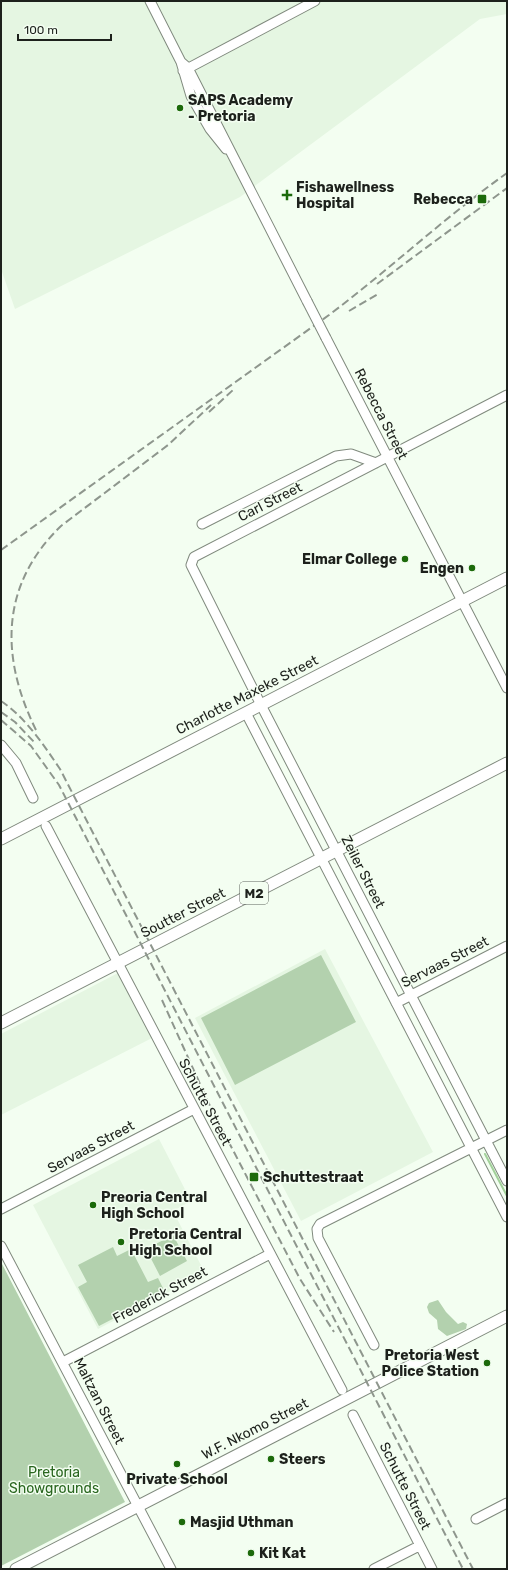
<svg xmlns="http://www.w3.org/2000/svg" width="508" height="1570" viewBox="0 0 508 1570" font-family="Rubik,sans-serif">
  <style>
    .built { fill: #e5f6e2 }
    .green { fill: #b3d1ae }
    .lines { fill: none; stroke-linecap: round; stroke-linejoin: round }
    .stream { stroke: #a2d19a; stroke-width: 2 }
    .minor-casing { stroke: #808a7e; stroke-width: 11 }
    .major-casing { stroke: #808a7e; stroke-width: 13 }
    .minor { stroke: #fff; stroke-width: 9 }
    .major { stroke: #fff; stroke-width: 11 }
    .rail { stroke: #8e968d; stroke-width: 2; stroke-dasharray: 8 4; stroke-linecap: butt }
    .minor-bridge-casing { stroke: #808a7e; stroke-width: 11; stroke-linecap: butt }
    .minor-bridge { stroke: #fff; stroke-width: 9 }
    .poi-dot { fill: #1c6a0b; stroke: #f3fef1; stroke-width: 1.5 }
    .labels { text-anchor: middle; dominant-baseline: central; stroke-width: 3; stroke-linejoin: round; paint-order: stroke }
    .shield { fill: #f3fef1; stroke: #5d635c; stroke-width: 1 }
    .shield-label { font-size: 13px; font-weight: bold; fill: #1d211c }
    .poi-label { font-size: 14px; font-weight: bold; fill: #1d211c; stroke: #f3fef1; text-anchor: start }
    .street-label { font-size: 14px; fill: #1d211c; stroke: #f3fef1 }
    .park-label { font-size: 14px; fill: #29661f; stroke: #f3fef1 }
  </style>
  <rect width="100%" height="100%" fill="#f3fef1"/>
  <path class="built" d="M1,1h506v13l-27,5 -240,178 -225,112 -14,-40z
    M325,949l108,203 -132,69 -106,-203z
    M118,973l34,65 -151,77v-81z
    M159,1139l32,62 -18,10 32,62 -107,56 -65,-124z"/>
  <path class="green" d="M321,955l35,67 -121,63 -34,-67z
    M173,1235l14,26 -27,15 -14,-27z
    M113,1247l4,9 14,-7 17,33 10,-4 7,14 -66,34 -21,-39 9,-5 -9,-17z
    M1,1262l124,240 -124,64z
    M438,1300l8,12 12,12 5,-2 4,2 -1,5 -19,7 -9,-7 -1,-9 -8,-7 -2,-6 2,-4z"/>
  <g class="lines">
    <path class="stream" d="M485,1154l22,42"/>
    <defs>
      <path id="minor" d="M150,1l31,61 10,34 19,33 16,20
        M181,62l7,6c40,77 79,155 119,233
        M183,71l132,-70
        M326,338l181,350
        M507,395l-313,162 -3,8 70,140 246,476
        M202,524l134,-68 15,-2 25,9
        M246,713l261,504
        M1,745l15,18 17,35
        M46,826l296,564
        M396,1003l111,-57
        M1,1209l193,-100
        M1,1246l170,323
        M374,1345l-56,-107 -1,-9 3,-5 187,-94
        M63,1362l207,-108
        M353,1415l79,154
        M476,1519l31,-16
        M374,1569l45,-23"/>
      <path id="major" d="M1,839l506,-261
        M1,1023l506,-260
        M16,1569l491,-253"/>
    </defs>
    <use href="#minor" class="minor-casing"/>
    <use href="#major" class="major-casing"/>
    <use href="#minor" class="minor"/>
    <use href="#major" class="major"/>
    <path class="rail" d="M377,284l130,-96
      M349,311l29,-17
      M209,412l24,-22
      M1,550l328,-235c61,-46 116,-98 178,-142
      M1,701c25,17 42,43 59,68l413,800
      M1,712l14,10 20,21
      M1,720l30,26 28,39 404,784
      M36,730c-36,-73 -36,-145 25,-204l107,-81 43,-40
      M162,1000l48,106 90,173 34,53"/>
    <defs>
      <path id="minor-bridge" d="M307,301l19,37"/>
    </defs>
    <use href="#minor-bridge" class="minor-bridge-casing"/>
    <use href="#minor-bridge" class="minor-bridge"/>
  </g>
  <g class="poi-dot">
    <circle cx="180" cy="108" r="4"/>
    <path d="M285 189h4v4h4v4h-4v4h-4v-4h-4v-4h4z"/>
    <rect x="477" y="194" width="10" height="10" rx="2"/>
    <circle cx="405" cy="559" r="4"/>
    <circle cx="472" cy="568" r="4"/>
    <rect x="249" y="1172" width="10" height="10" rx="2"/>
    <circle cx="93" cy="1205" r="4"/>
    <circle cx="121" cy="1242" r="4"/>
    <circle cx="487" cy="1363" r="4"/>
    <circle cx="271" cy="1459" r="4"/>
    <circle cx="177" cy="1464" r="4"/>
    <circle cx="182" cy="1522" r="4"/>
    <circle cx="251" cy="1553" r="4"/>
  </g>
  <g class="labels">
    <rect class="shield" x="240" y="882" width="28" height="22" rx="3"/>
    <g class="shield-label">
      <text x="254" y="893">M2</text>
    </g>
    <g class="poi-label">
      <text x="188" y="100">SAPS Academy<tspan x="188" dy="16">- Pretoria</tspan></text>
      <text x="296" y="187">Fishawellness<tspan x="296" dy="16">Hospital</tspan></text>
      <text x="473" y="199" text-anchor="end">Rebecca</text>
      <text x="397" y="559" text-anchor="end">Elmar College</text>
      <text x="464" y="568" text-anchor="end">Engen</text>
      <text x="263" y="1177">Schuttestraat</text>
      <text x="101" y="1197">Preoria Central<tspan x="101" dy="16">High School</tspan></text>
      <text x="129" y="1234">Pretoria Central<tspan x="129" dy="16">High School</tspan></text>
      <text x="479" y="1355" text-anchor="end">Pretoria West<tspan x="479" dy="16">Police Station</tspan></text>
      <text x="279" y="1459">Steers</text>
      <text x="177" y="1479" text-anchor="middle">Private School</text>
      <text x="190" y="1522">Masjid Uthman</text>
      <text x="259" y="1553">Kit Kat</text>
    </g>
    <g class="street-label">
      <text transform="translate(381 414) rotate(63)">Rebecca Street</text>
      <text transform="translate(270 502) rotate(-27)">Carl Street</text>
      <text transform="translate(247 695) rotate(-27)">Charlotte Maxeke Street</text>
      <text transform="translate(363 872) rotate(63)">Zeiler Street</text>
      <text transform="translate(183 913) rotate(-27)">Soutter Street</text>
      <text transform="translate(445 962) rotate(-27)">Servaas Street</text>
      <text transform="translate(205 1102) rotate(62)">Schutte Street</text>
      <text transform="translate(91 1147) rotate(-28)">Servaas Street</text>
      <text transform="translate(160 1295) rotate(-28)">Frederick Street</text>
      <text transform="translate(99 1401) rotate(63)">Maltzan Street</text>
      <text transform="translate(255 1429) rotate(-27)">W.F. Nkomo Street</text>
      <text transform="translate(405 1486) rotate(63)">Schutte Street</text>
    </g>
    <g class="park-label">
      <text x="54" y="1472">Pretoria<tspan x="54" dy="16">Showgrounds</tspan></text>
    </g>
  </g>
  <rect width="508" height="1570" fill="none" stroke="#1d211c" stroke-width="4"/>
  <path d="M18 34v6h93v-6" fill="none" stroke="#1d211c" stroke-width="2"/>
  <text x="24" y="34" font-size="12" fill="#1d211c" stroke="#f3fef1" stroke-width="3" paint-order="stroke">100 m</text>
</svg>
